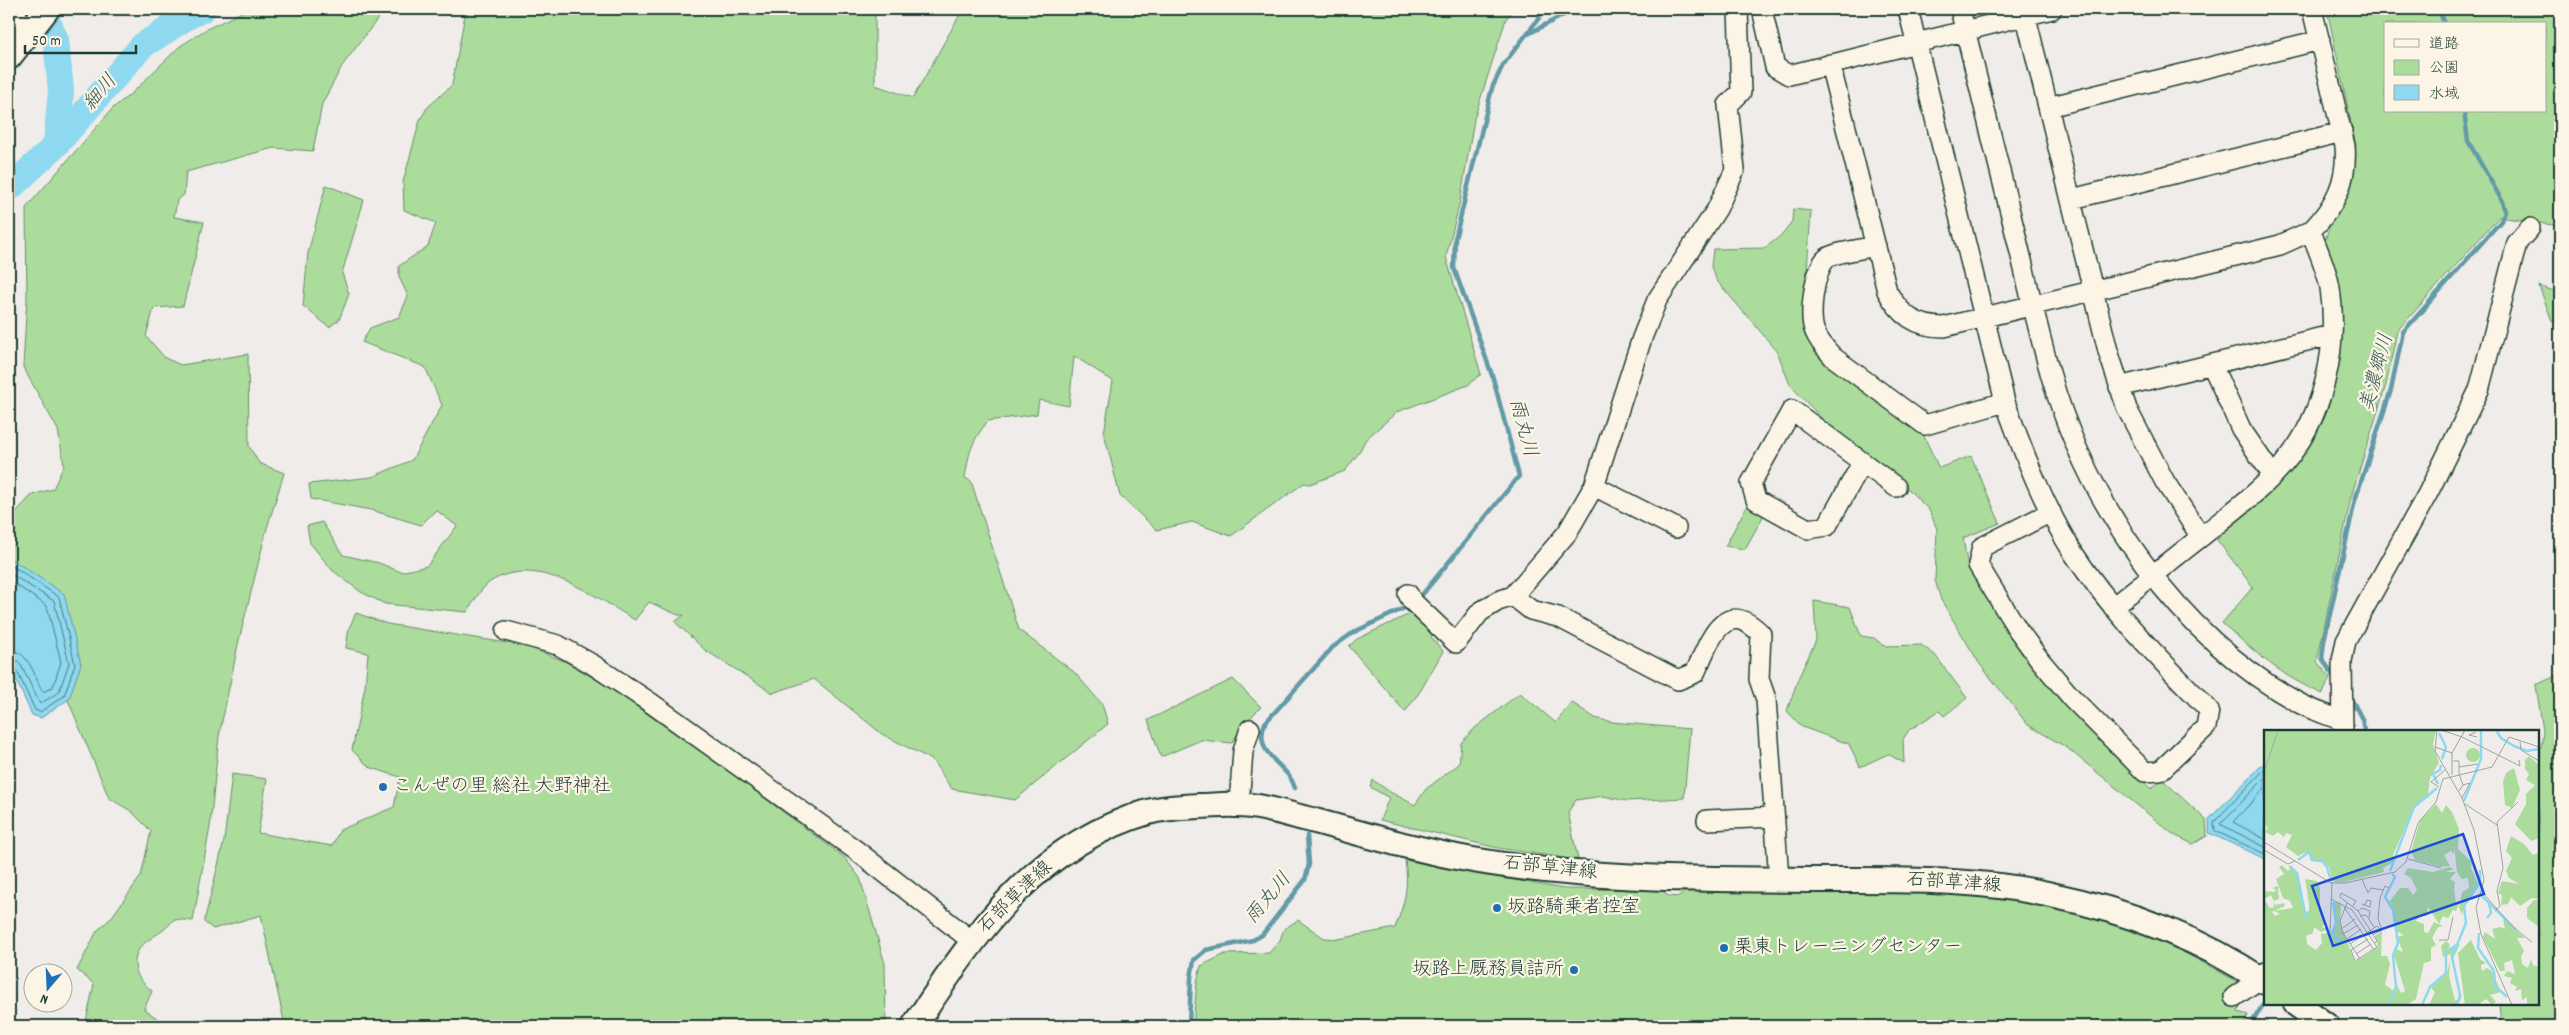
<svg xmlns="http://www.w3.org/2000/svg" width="2569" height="1035" viewBox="0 0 2569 1035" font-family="Dekko,'Klee One',sans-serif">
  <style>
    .green { fill: #acdc9c; stroke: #668c68; fill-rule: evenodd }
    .water { fill: #8ed8f0; stroke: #629aa5 }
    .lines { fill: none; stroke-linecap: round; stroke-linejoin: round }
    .shore { stroke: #4b7b7f; stroke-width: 1 }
    .stream { stroke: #629aa5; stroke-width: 4.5 }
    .river { stroke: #8ed8f0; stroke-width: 26 }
    .minor-casing { stroke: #1f3d34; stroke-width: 22 }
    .major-casing { stroke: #1f3d34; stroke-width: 28 }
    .minor { stroke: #fcf5e5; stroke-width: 19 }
    .major { stroke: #fcf5e5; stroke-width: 24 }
    .poi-dot { fill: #1f6fb2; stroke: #fcf5e5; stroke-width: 2 }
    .labels { text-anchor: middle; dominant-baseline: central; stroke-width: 4.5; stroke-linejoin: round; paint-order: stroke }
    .poi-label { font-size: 19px; fill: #1f3d34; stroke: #fcf5e5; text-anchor: start }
    .street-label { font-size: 19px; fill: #1f3d34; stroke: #fcf5e5 }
    .water-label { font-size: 20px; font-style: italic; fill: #355c5a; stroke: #fcf5e5 }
    .inset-river { fill: none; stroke: #8ed8f0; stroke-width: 2.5 }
    .inset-road { fill: none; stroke: #9ca6a1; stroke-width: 1 }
    .view { fill: #1d4ed8; fill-opacity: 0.15; stroke: #1d4ed8; stroke-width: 2.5 }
    .inset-edge { fill: none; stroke: #1f3d34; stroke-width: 2.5 }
  </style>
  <rect width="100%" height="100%" fill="#efece9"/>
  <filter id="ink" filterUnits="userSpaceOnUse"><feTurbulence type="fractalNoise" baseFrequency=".02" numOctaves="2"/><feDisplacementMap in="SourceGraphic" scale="10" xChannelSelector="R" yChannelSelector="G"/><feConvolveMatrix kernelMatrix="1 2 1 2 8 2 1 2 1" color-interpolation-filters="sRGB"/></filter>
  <g filter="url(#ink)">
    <path class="green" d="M248,9h137l-43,57 -20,38 -9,47 -40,-3 -87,24 -2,23 -7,5 -3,17 30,5 -21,84 -29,2 -8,28 19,22 16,7 67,-11 1,92 10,17 25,10 -17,55 -28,112 -20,96 -9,91 -17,94 -19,-2c-14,20 -40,20 -39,46 1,12 8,18 17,26l-8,18 24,17h-83l9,-42 -17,-14 20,-39 14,-13 30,-42 10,-45 -20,-20 -22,-13 -41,-98 13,-37 -72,-108 7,-43 16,-17 21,-6 11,-24 -6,-35 -35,-63 4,-69 -1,-90 87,-100 19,-15 47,-46 26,-17z
      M466,9h409v76l38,13 50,-89h551l-8,10 -32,100 -13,78 -15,60 35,117 -13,11 -71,27 -31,27 -8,15 -13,17 -35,13 -6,-1 -73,53 -39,-14 -35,8 -37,-34 -16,-63 9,-52 -39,-25 -5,50 -30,-6 -2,14 -49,7c-17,21 -19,31 -23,57l6,3 48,149 55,42 28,32 6,20 -93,76 -63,-11 -20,-29 -50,-26 -68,-55 -41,14 -68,-43 -30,-28 9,-7h-6l-29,-13 -14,18c-39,-23 -99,-68 -145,-38 -9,6 -17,21 -23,30l-82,-8 -24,-12 -29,-22 -22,-27 -3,-17 15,-4 21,33 36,8 22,9 26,-6 30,-40 -21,-16 -15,15 -50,-15 -60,-11 -2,-15 63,-7 40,-17 30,-55 -17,-38 -63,-25 8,-14 29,-11 9,-21 -9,-19v-11l29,-20 8,-23 -32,-13 -1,-28 17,-62 7,-12 25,-23z
      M2327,9h233v217l-61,-9 -102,114 -11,54 -35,112 -34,165 13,15 -7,17c-40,-16 -69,-43 -101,-71l31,-36 -36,-47 34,-34 78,-115 -6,-143 7,-24 18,-27 8,-51zM2385,24h160v87h-160z
      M326,185l38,15 -22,73 7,21 -10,26 -10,7 -26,-21 5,-53z
      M1793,209l18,2 -5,74 2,49 114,98 17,36 32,-12 29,67 -37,15 4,24 57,95 127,132 11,-10 44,41 1,16 -14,8 -19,-9 -108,-88 -38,-22 -49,-62 -38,-63 -6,-20 2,-51 -8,-19 -32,-32 -69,-53 -38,-40 -13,-34 -60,-70 -6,-14 2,-18 52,-1 19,-15 8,-12z
      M2539,286l21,7v31l-8,-3z
      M1748,504l17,9 -20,36 -20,-3z
      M1814,601l36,6 11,29 13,2 10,8 37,-1 14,10 32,43 -23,18 -5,-5 -30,19 -6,9 1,24 -16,-9 -28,13 -11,-23 -47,-17 -15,-16 11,-32 18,-39z
      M1416,611l18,22 -3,4 12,14 -22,39 -16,22 -56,-66 8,-7z
      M356,613l31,11 139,22 38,15 42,24 111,78 127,94 16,21 25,86 1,62h-601l-24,-111 -48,14 -9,-7 20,-81 8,-67 35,5 -9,54 74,13 8,-16 54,-23 6,-30 -31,-10 -17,-17 13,-63 3,-34 -22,-5 3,-20z
      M2560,674v352h-59l-2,-22h39v-233l5,-40 -7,-46z
      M1233,679l28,28 -19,19 -10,17 -31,-3 -40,17 -13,-37z
      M1520,693l36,30 15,-21 24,16 17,4 78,7 -6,69 -57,3 -24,-5 -27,4 -8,12 10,48 -80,-12 -118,-28 9,-22 -19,-11 3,-7 17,12 25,13 11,-16 33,-25 2,-21 14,-15z
      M1405,860l159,29 98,1 6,6 11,1 6,-7c56,1 111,2 167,2 77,0 154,0 229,21 62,17 119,45 174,80l-14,10 -3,9 10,3 -5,11h-1050l4,-44 4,-16 24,-12 44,-1 11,-13 4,-11 14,-9 26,18 14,1 57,-11c10,-26 14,-40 10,-68z"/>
    <path class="water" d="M13,560l51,34 17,70 -12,35 -28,19 -9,-3 -23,-51v-101z
      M2265,762v97l-56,-26v-14z"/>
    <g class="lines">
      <path class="shore" d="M9,566l5,1 45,30 16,67 -11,32 -24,16 -5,-2 -20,-43 -6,-3
        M9,573l45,28 15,62 -10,29 -19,12 -20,-41 -5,-4 -6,-1
        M9,580l38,26 14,56 -8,25 -10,5c-9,-15 -13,-41 -34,-42
        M2265,769l-51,53 1,9 50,23
        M2265,778l-45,46 45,23
        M2265,788l-32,34 32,17"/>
      <path class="stream" d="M2439,9l5,15
        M1528,34l47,-25
        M1417,601l102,-125 -26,-98 -39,-110 1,-29 37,-151 11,-23 36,-47 2,-9
        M2334,677l-12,-19 2,-17 31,-141 36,-110 12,-58 98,-111 4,-10 -4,-12 -33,-58 -4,-30
        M2352,700l10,19 2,12
        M1295,788c-7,-25 -43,-32 -30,-65l68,-76 21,-15 57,-27
        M1189,1026l2,-48 3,-18 12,-10 47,-10 9,-5 43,-55 4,-16 -2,-28
        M2250,1026l14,-23"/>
      <path class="river" d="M42,9l14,31 5,51 -5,54
        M9,189l47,-44 86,-99 45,-29 16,-8"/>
      <defs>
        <path id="minor" d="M16,9l5,32
          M1762,9l13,58 14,8 263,-66
          M1908,9l97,393c19,52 39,105 69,152 38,58 87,106 135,156l-3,17 -46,44 -15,1 -73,-74 -32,-38 -22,-30 -40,-65 4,-18 69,-35
          M1960,9c19,77 38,154 57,231 11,45 21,91 34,136 38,131 128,261 248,327 14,8 30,12 44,18
          M2024,9l84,342 19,58 38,73 36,55
          M1830,64l57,227c13,24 29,36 57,36l336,-82 31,-14
          M2048,107l272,-67
          M2072,199l270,-67
          M1876,246c-12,3 -41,6 -49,12 -13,11 -19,59 -12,74 4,10 11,17 18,25l92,68 80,-23
          M2212,365l29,64 32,47
          M2119,387l212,-52
          M1862,463l-35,63 -19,3 -52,-29 -5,-17 41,-73 104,77
          M1594,486l82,42
          M1408,594l4,7 44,42 24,-31 18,-11 15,-5 54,-63 27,-47 48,-148 15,-38 60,-91 18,-39 -7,-65 13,-13 -3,-83
          M1513,596l18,14 27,7 120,63 17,-7c14,-30 28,-78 66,-39l-2,45 7,20 13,180
          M2113,607c33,-27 65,-52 98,-78 25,-20 50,-39 71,-63 41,-47 57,-117 48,-178 -3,-19 -13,-39 -19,-57 24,-25 37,-50 34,-85l-33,-137
          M506,631l52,14 34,19 59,39 206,148 115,90
          M2343,731l-1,-70 4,-20 82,-148 51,-103 38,-147 13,-15
          M1239,805l4,-54 7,-22
          M1707,820l67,-3
          M2234,997l27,-19 4,-6"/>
        <path id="major" d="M9,57l38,-48
          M2296,1004l31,22
          M914,1026c63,-94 119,-180 234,-214 17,-5 34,-5 51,-6 12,0 25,-2 37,-1 26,0 54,10 79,16 52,14 105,30 158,39 114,20 230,19 346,20 76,0 154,-2 228,14 77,16 153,44 218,88"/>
      </defs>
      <use href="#minor" class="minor-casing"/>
      <use href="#major" class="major-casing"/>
      <use href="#minor" class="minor"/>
      <use href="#major" class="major"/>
    </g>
  </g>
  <g class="poi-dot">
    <circle cx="383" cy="787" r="5"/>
    <circle cx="1497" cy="908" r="5"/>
    <circle cx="1724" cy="948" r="5"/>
    <circle cx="1574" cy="970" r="5"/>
  </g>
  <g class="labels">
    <g class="poi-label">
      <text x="393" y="787">こんぜの里 総社 大野神社</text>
      <text x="1507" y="908">坂路騎乗者控室</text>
      <text x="1734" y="948">栗東トレーニングセンター</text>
      <text x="1564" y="970" text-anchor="end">坂路上厩務員詰所</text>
    </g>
    <g class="street-label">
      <text transform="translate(1550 869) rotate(6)">石部草津線</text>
      <text transform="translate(1954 884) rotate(4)">石部草津線</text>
      <text transform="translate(1016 898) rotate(-44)">石部草津線</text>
    </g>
    <g class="water-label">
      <text transform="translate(101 93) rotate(-49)">細川</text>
      <text transform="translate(2378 373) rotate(-75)">美濃郷川</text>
      <text transform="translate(1522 428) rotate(75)">雨丸川</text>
      <text transform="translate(1269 899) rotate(-50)">雨丸川</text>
    </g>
  </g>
  <g transform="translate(2264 730)">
    <rect width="275" height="275" fill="#efece9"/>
    <path d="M0,0h13l-13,41zM15,0h157l-3,14 6,19 -9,15 -2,16 2,2 -16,11 -21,48 1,7 -11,6 1,4 -44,11 -8,-2 -3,-14 -6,-6 -10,-1 -4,-9 -11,5 -12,-9 6,-12 -6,-2 -2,4 -6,-5 -5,4 -8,-4 3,-4 -4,-5v-49l10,-35zM202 25a7 7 0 1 1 14 0a7 7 0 1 1-14 0ZM265,26l10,9v73l-8,3 -16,-17 11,-20v-10l9,-9 -9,-5 3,-6 -4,-5v-9zM250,38l6,22 -8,18 -7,-3 -2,-24 3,-8zM172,74l6,9 4,-8 6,7 7,17 -1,20 14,13 -1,6 7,15 -14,22 -2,10 -3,-8 3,-15 7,-4 -1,-10 -6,1 -5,-7 -3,-27v9l-3,-3 -7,4 6,11 -10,1 -25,-7 -4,-8 9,-32zM247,106l13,8 9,11 6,-2v46l-7,-1 -12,8 -9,-9 -3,7 -7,1 1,-10 -4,-2 4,-12 17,3 -10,-6 -3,-7 6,-13 -6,-7zM18,135l6,6 2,-2 -2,-3 2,1 8,8 7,37 4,-1v-7l-4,-25 12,2 3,6v24l5,12 -3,4 7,2 -8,3 -7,-5 -1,6 -7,3 1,8 9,6 6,-7 -1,-9 12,-2 3,-9 -3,-21 8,1 -1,20 15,39 23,-15 -3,-11 7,-5 -1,25h6l3,8 -5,21 9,6 3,-6 4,8 4,-2 -11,-36 2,-6 7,3 -6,-15 7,-2 -8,-4 -2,-22 -5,-7 11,-14h8l5,7 4,-5 -6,-12 -7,-4 4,-6 25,4 16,-5 5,2 -8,3h10l-6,7 5,3 -1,8 2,13 3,1 -3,7 -3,-1 -5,8 -5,-2 -4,8 -11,-17 -2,9h-7l-3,5 8,3v8l4,1 6,-11 9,4 -5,1 -6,11 4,7 -5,3v13l-7,2 -8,36 -9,6h-143v-114l10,1 2,-2 -4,-2 6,-2 1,13 -5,2 -3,-6 -7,4 6,9 4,-1 -1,-6 2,4 9,-2 1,3 -13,6 3,4 5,-2 -6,-3 19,-3 -3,-7 -7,-3 -7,-19 8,-5 -5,-7zM270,170h5v27l-12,-9v-10zM239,189l22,19h-8l7,13 -3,5 1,8 6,4 3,-9 2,6 6,2v38h-12v-8l-5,3 -1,-11 -6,2 2,-4 -7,-4 2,-5 -8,-2 3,-5 8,3 -3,-14 -8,3 1,8h-5l-17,-34 2,-5 10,7 -3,-10 8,-2 5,2zM207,210l9,19 6,4 -5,2 1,6 5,-3 5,3 9,21 -11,3 6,7 -4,3 -6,-6 -8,6h-13l-7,-52zM182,211l4,4 -2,4 12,-5 -8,17 -2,-7 -7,3 -2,-11zM186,231l-1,15 6,25 7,-5 -4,9h-29l6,-13 -4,-4 16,-16z" fill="#acdc9c"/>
    <path class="inset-river" d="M232,0l5,8 13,8 13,5 12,-2M175,3l7,14 -4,12M174,54l-5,-10 7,-4 1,-5M200,71l17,-42v-29M34,130l11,-8 3,8 10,1 5,6 4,14M26,136l7,7 9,45M126,141l24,-64 23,-19M216,164l36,36M69,172l3,21 -4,10 8,10M223,188l4,-5 -2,-10M215,203l-1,15 16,23 1,15 12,11M125,275l7,-18 -3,-32 5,-12 -5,-33 -8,-13 10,-20 -3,-3M158,275l8,-18 16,-14v-21l10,-7M193,275l3,-10 -8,-38 14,-34 -2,-17 16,-24v-12"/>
    <path class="inset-road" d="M173,0l-2,21 27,47 12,32 10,50 -8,28 5,26 31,71M177,0l21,7 58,29 -1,-6M212,2l-7,3 8,2M256,12l1,8 18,11M171,17l17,6M189,31h6v13l4,11 -4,6M195,37l19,-3M0,42l14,-42M188,45v-22l13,-23M175,57l-8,-5 14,-12M198,68l8,-15 -7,2M201,74l32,21M0,112l67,41h14l50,-11 11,-10 12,-39 18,-21 7,-23 49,-12 17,-30 30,10M0,120l24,14 7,-3M144,129l33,9M98,149l6,14 3,-5 12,2M218,162l31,35 19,15M67,169l21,11 25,37 -22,14 -4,-11 17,-11M83,173l-7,18 3,12 17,26M98,174l8,3 1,-6 -4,-1 -2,5M89,176l3,-5 -15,-8 -1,4 18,14 19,30 -2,2M80,177l30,43M94,181l4,-3 8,3 -1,7M231,181l5,-5 -3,-15 6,-23 -6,-46 21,-20M96,186l6,-1 9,13M79,198l12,-9M66,202l2,-50M79,204l15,-9M109,205l9,-5 -4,-11 2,-21 5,-12 4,2M83,209l14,-10M175,210h9l5,-23M86,214l27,-18 3,3M92,224l15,-10"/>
    <path class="view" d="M199,104l21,60 -151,52 -21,-60z"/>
    <rect width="275" height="275" class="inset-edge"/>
  </g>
  <rect width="2569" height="1035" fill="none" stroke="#fcf5e5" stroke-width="30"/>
  <rect x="15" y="15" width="2539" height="1005" fill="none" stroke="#1f3d34" stroke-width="2" filter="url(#ink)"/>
  <rect x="2384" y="22" width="162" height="90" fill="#fcf5e5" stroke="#a4ab9e"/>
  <rect x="2394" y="39" width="25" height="8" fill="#fcf5e5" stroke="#a4ab9e"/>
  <text x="2429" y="48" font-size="15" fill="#1f3d34">道路</text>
  <rect x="2394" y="60" width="25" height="15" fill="#acdc9c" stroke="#a4ab9e"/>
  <text x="2429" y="72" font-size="15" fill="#1f3d34">公園</text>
  <rect x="2394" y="85" width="25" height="15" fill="#8ed8f0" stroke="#a4ab9e"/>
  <text x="2429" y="98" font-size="15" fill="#1f3d34">水域</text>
  <g transform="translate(48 988) rotate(199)"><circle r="24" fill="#fcf5e5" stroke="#a4ab9e"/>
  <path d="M0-4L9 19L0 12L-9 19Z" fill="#1f6fb2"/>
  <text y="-8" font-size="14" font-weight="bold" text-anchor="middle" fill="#1f3d34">N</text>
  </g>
  <path d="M25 45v8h111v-8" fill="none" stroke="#1f3d34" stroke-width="2.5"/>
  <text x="32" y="45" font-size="15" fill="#1f3d34" stroke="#fcf5e5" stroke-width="4" paint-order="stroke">50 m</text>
</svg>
